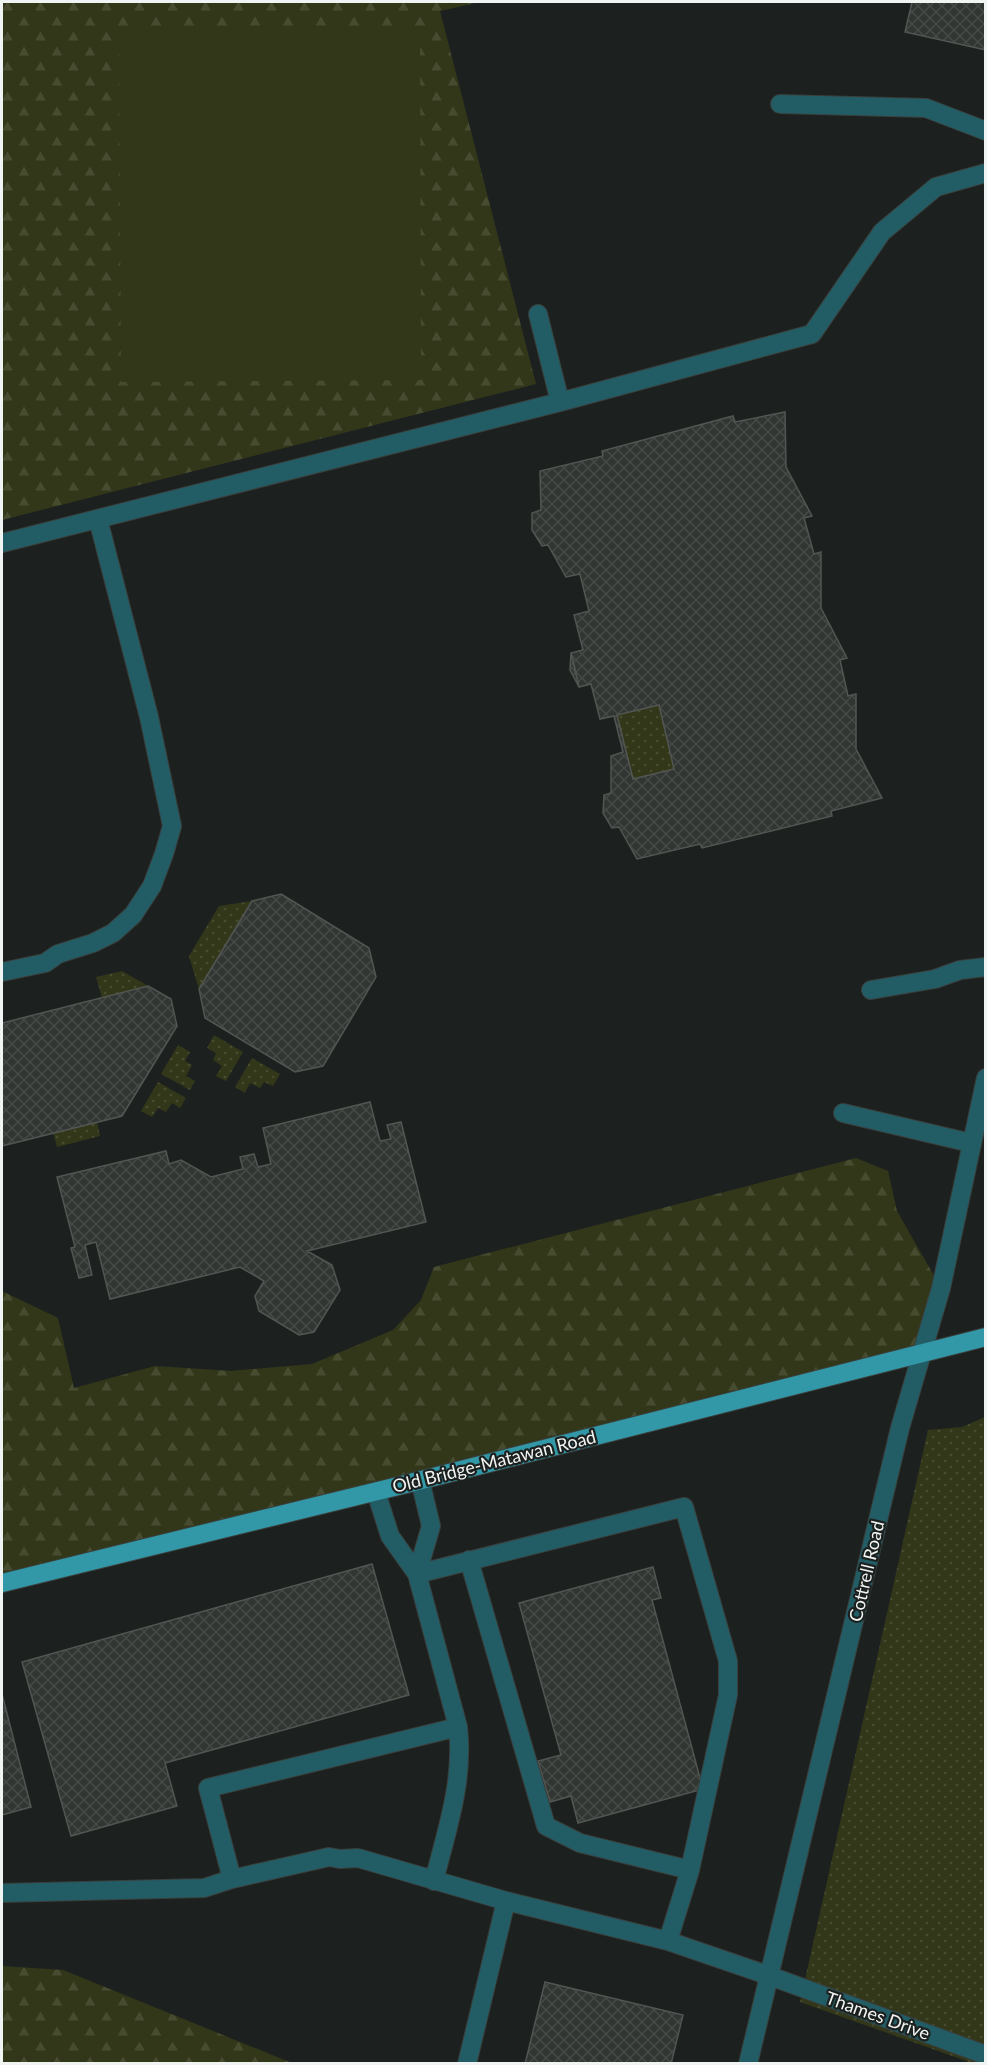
<svg xmlns="http://www.w3.org/2000/svg" width="987" height="2065" viewBox="0 0 987 2065" font-family="Lato,sans-serif">
  <style>
    .grass { fill: url(#grass-dots) }
    .forest { fill: url(#forest-firs) }
    .pitch { fill: #333719 }
    .building { fill: url(#building-cross-hatch); stroke: #525652; stroke-width: 1.5; fill-rule: evenodd }
    .lines { fill: none; stroke-linecap: round; stroke-linejoin: round }
    .minor-casing { stroke: #3a3f3d; stroke-width: 20 }
    .major-casing { stroke: #3a3f3d; stroke-width: 20 }
    .minor { stroke: #225d66; stroke-width: 18 }
    .major { stroke: #3297a6; stroke-width: 18 }
    .labels { text-anchor: middle; dominant-baseline: central; stroke-width: 4.5; stroke-linejoin: round; paint-order: stroke }
    .street-label { font-size: 18px; fill: #f0f4f3; stroke: #1c211f }
  </style>
  <defs>
    <pattern id="grass-dots" width="8" height="8" patternUnits="userSpaceOnUse" patternTransform="scale(1.5)"><rect width="8" height="8" fill="#333719"/><path d="M2 2h.1M6 6h.1" fill="none" stroke="#474b30" stroke-width="1.8" stroke-linecap="round"/></pattern>
    <pattern id="forest-firs" width="22" height="20" patternUnits="userSpaceOnUse" patternTransform="scale(1.5)"><rect width="22" height="20" fill="#333719"/><path d="M5 1l3.5 6h-7zM16 11l3.5 6h-7z" fill="#474b30"/></pattern>
    <pattern id="building-cross-hatch" width="8" height="8" patternUnits="userSpaceOnUse" patternTransform="scale(1.5)"><rect width="8" height="8" fill="#323632"/><path d="M0 0l8 8M0 8l8-8" fill="none" stroke="#464a46"/></pattern>
  </defs>
  <rect width="100%" height="100%" fill="#1c211f"/>
  <path class="grass" d="M659,705l15,64 -41,10 -16,-64z
    M252,901l-53,88 -10,-33 30,-50z
    M122,971l26,15 -46,12 -6,-21z
    M214,1035l29,17 -17,29 -10,-5 6,-10 -9,-6 3,-7 -9,-5z
    M178,1045l12,7 -5,9 7,4 -6,11 9,5 -5,9 -29,-16z
    M252,1058l28,16 -7,12 -9,-4 -4,6 -10,-5 -5,10 -10,-6z
    M158,1082l28,16 -6,10 -8,-5 -6,9 -8,-4 -6,9 -11,-6z
    M97,1122l3,14 -43,11 -4,-14z
    M985,1417v646h-13l-172,-61 128,-572 34,-3z"/>
  <path class="forest" d="M2,2h478l-40,9 96,373 -534,136z
    M856,1158l32,13 9,40 44,77 -19,64 -920,231v-292l56,27 16,70 81,-22 76,5 81,-7 81,-34 28,-30 13,-33z
    M2,1966l61,4 229,93h-290z"/>
  <path class="pitch" d="M420,30l1,350 -300,2 -2,-351z"/>
  <path class="building" d="M912,2h74v48l-81,-18z
    M785,412l1,55 26,49 -8,2 10,36 7,-2v56l26,50 -7,2 8,36 8,-2v55l26,49 -51,13 1,5 -130,32 -2,-4 -63,15 -18,-32 -7,1 -9,-15 1,-18 7,-2v-37l12,-4 -9,-36 -14,3 -9,-35 -12,3 -8,-34 12,-3 -9,-35 15,-4 -9,-37 -14,3 -18,-32 -6,1 -10,-16v-17l9,-3 -1,-39 63,-15 -1,-5 131,-35 2,6zM659,705l15,64 -41,10 -16,-64z
    M571,653l4,16 4,18 -9,-17z
    M281,894l88,54 7,29 -53,89 -28,6 -90,-54 -6,-29 53,-88z
    M148,986l23,13 6,27 -55,90 -120,30v-123z
    M370,1102l10,39 11,-2 -4,-14 14,-3 25,100 -119,29 25,14 8,25 -26,42 -15,3 -40,-24 -4,-15 9,-15 -24,-14 -130,32 -14,-57 -11,3 7,30 -13,3 -8,-30 4,-1 -18,-70 109,-26 3,13 12,-4 30,17 32,-8 -3,-12 14,-3 4,13 13,-3 -8,-36z
    M372,1564l37,131 -244,68 12,43 -106,30 -49,-174z
    M653,1567l8,31 -9,2 51,189 -125,34 -7,-27 -21,6 -12,-41 23,-6 -42,-152z
    M2,1694l29,113 -29,8z
    M545,1982l138,33 -12,49h-146z"/>
  <g class="lines">
    <defs>
      <path id="minor" d="M780,104l146,4 60,23
        M538,314l22,88
        M2,543l558,-141 252,-68 70,-102 54,-45 50,-14
        M2,972l43,-9 13,-9 35,-11 20,-10 20,-18 19,-29 12,-32 8,-28 -23,-109 -51,-198
        M871,990l64,-11 25,-9 26,-3
        M843,1113l128,30
        M376,1492l14,44 27,38 41,153c6,54 -11,102 -24,154
        M469,1560l77,266 34,17 110,27
        M417,1574l267,-67 44,154v34l-38,175 -22,71
        M417,1574l14,-48 -11,-46
        M232,1879l-24,-91 250,-61
        M2,1893l202,-5 28,-9 97,-22 11,2 18,-1 148,43 162,40 102,35 216,79
        M467,2064l39,-163
        M748,2064l152,-636 41,-140 45,-210"/>
      <path id="major" d="M2,1583l392,-96 592,-150"/>
    </defs>
    <use href="#minor" class="minor-casing"/>
    <use href="#major" class="major-casing"/>
    <use href="#minor" class="minor"/>
    <use href="#major" class="major"/>
  </g>
  <g class="labels">
    <g class="street-label">
      <text transform="translate(494 1461) rotate(-14)">Old Bridge-Matawan Road</text>
      <text transform="translate(866 1571) rotate(-77)">Cottrell Road</text>
      <text transform="translate(878 2015) rotate(20)">Thames Drive</text>
    </g>
  </g>
  <rect width="987" height="2065" fill="none" stroke="#f0f4f3" stroke-width="6"/>
</svg>
